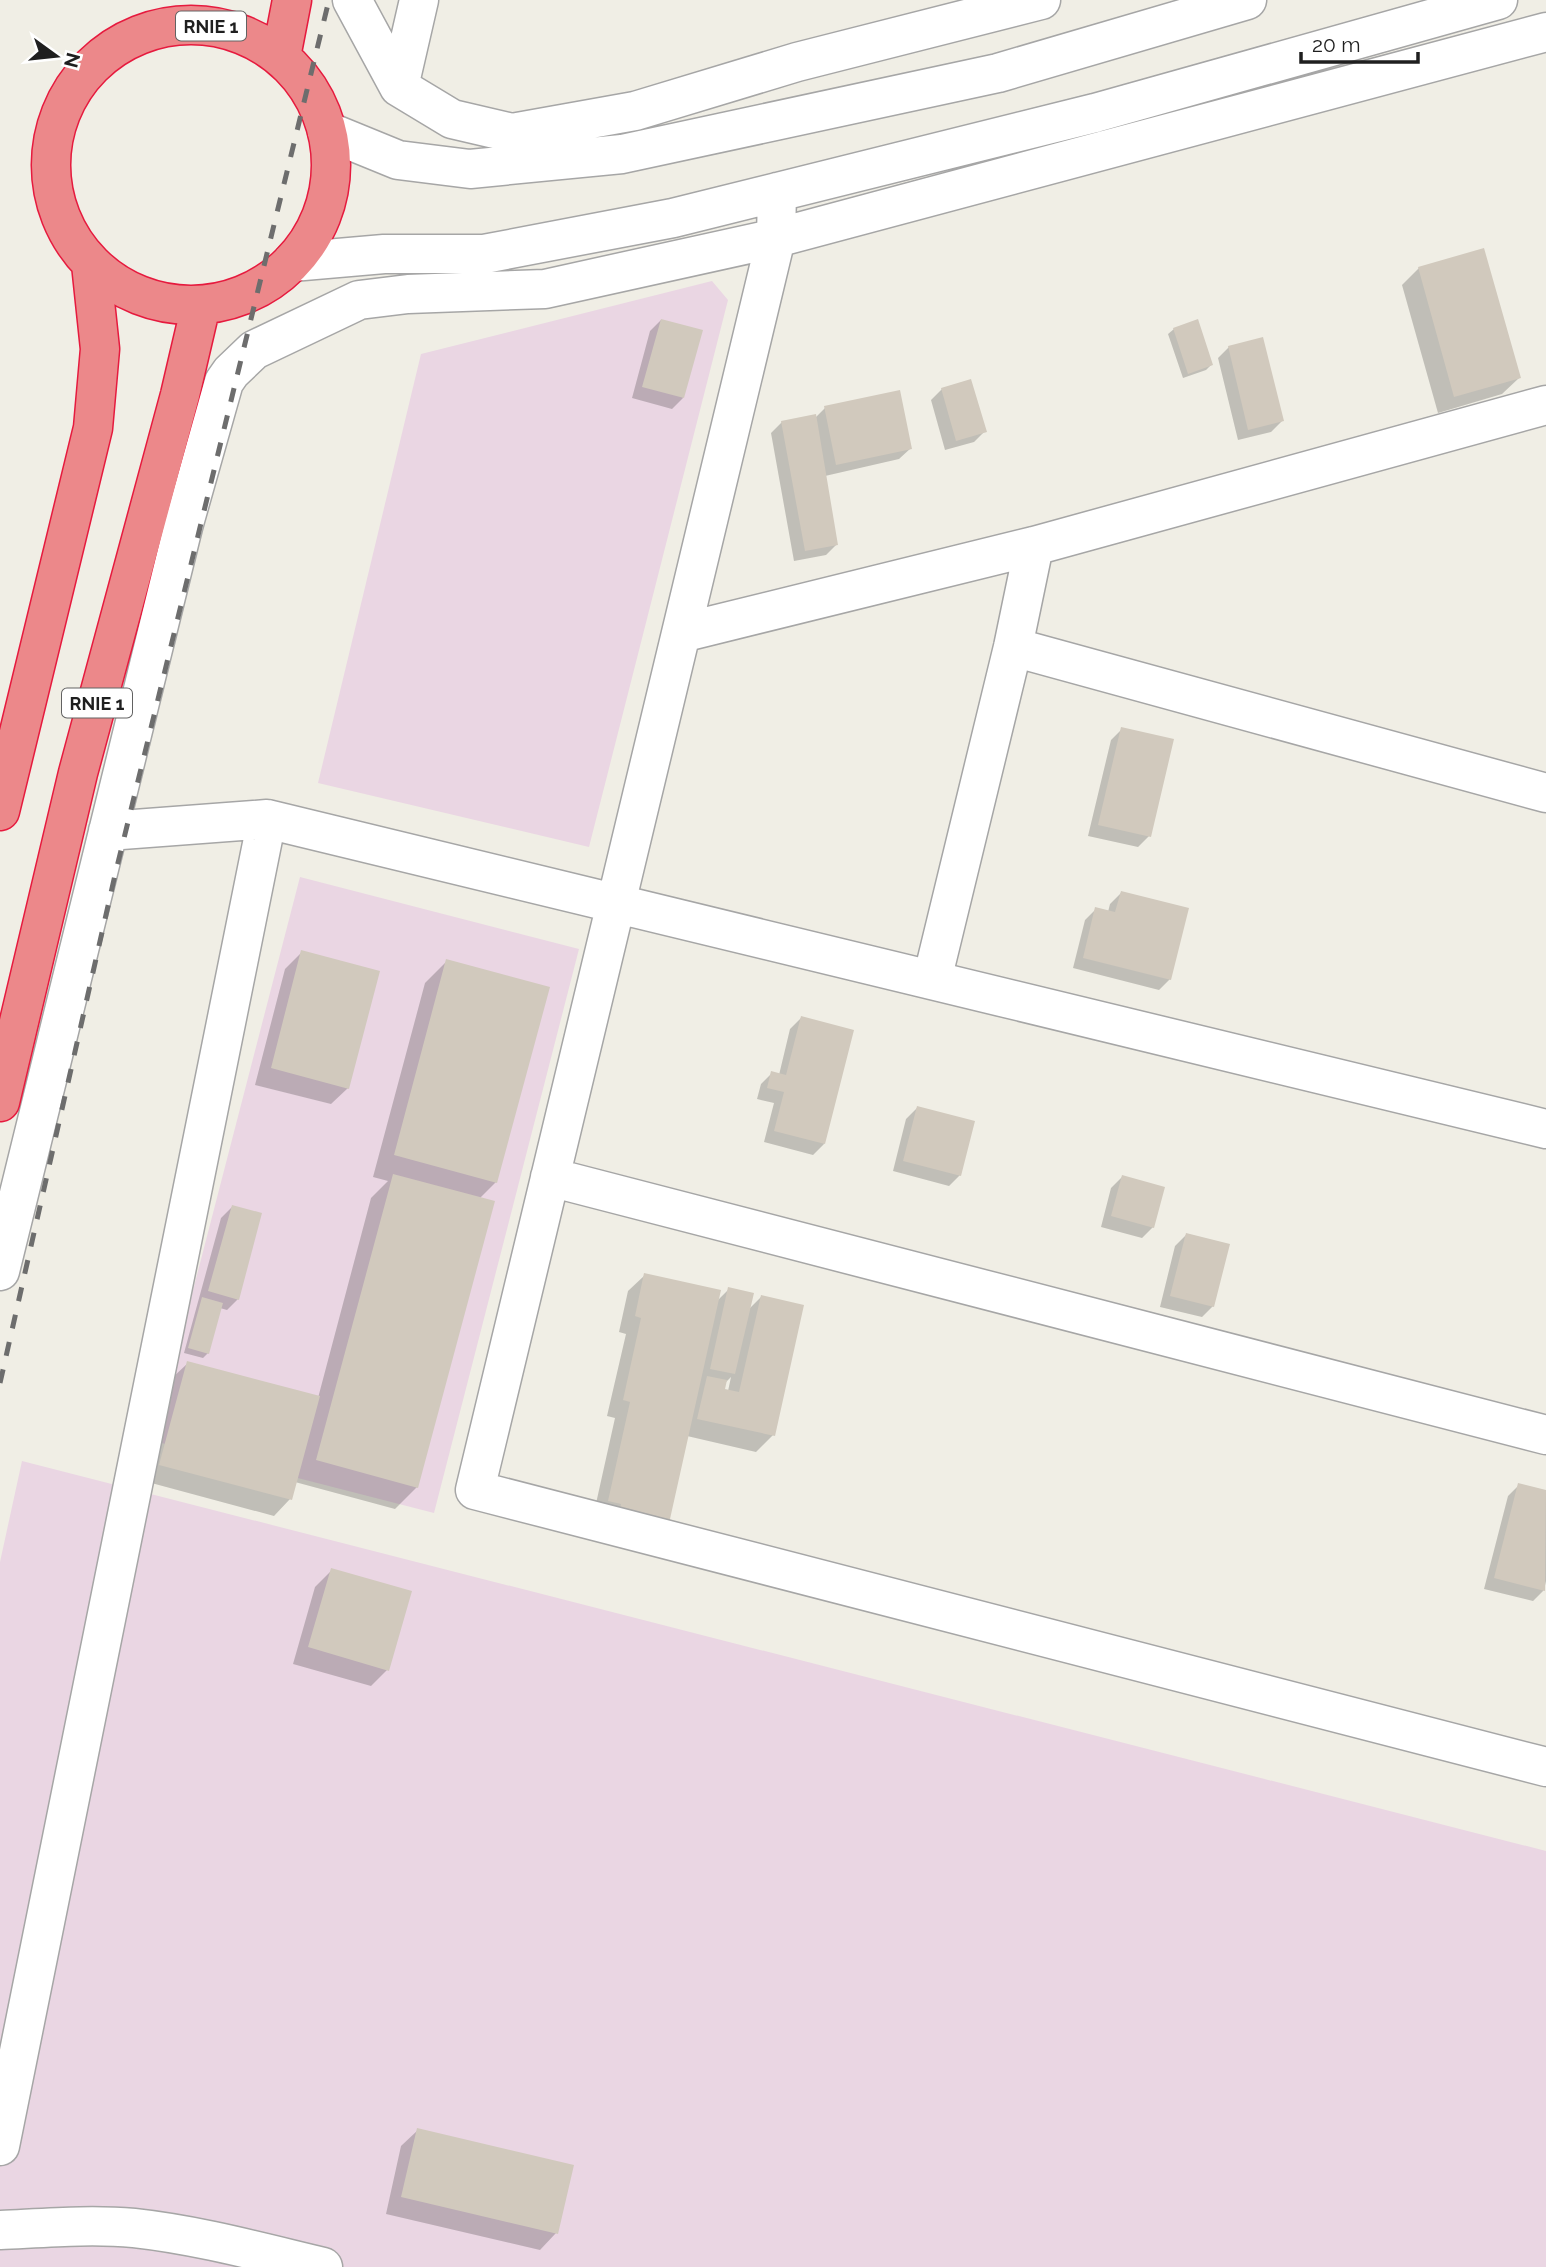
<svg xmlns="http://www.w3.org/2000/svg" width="1546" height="2267" viewBox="0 0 1546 2267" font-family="Raleway,sans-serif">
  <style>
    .industrial { fill: #ead6e3 }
    .shadow { fill: #0003; fill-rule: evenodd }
    .building { fill: #d1c9bd }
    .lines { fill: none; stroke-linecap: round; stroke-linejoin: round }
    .minor-casing { stroke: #a6a6a6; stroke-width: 41 }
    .highway-casing { stroke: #e61a3e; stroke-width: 41 }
    .minor { stroke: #fff; stroke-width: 38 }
    .highway { stroke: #ec888a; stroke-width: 38 }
    .rail { stroke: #6d6d6d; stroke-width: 5; stroke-dasharray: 14 14; stroke-linecap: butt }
    .labels { text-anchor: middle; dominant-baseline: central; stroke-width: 7; stroke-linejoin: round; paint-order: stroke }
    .shield { fill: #fff; stroke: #626262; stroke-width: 2 }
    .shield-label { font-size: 18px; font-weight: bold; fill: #1f1f1f }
  </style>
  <rect width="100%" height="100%" fill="#f0eee5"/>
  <path class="industrial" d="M712,281l16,19 -139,547 -271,-64 103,-429z
    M300,877l279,72 -145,564 -280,-72z
    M22,1461l1524,390v416h-1546v-705z"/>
  <path class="shadow" d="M1419,268l100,110 -17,16 -64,19 -36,-128z
    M661,320l22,78 -11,11 -40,-11 18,-67z
    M1174,329l37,36 -5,5 -23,8 -15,-44z
    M1229,347l53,74 -11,11 -33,8 -20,-82z
    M942,389l43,42 -11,11 -29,8 -14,-50z
    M825,408l86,40 -12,11 -74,17 12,68 -11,11 -32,6 -23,-128 11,-11 33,-4z
    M1122,729l27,107 -11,11 -50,-11 23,-96z
    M1121,893l49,86 -11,11 -86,-22 12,-48 11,-11 12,3 2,-8z
    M302,952l46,136 -17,16 -76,-19 30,-116z
    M447,961l49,221 -17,17 -62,288 -22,22 -100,-27 -5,17 -16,17 -130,-35 27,-102 17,-16 130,35 53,-200 17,-17 -15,-4 52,-194z
    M801,1018l23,126 -11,11 -49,-13 10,-39 -17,-4 4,-15 11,-11 7,2 11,-46z
    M917,1108l43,67 -11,11 -56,-15 13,-52z
    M1122,1177l31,50 -11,11 -41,-11 10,-39z
    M232,1207l6,92 -11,11 -7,-2 -12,45 -5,5 -19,-5 37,-135z
    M1186,1235l27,71 -11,11 -42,-10 15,-61z
    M645,1275l72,26 12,-12 19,21 13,-13 12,138 -17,17 -69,-16 -21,92 -73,-11 22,-99 -8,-2 19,-82 -7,-2 9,-41zM731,1377l-3,14 -5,-1 2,-7z
    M1519,1485l27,7v89l-2,9 -11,11 -49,-12 24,-93z
    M332,1570l55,100 -16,16 -78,-22 22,-77z
    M418,2130l138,103 -16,17 -154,-36 15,-68z"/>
  <path class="building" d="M1484,248l37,130 -67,19 -36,-130z
    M661,319l42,11 -19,68 -42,-11z
    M1198,319l15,46 -25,9 -15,-46z
    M1263,337l21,84 -36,9 -20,-84z
    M971,379l16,53 -31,9 -15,-53z
    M900,390l12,59 -76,16 -12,-59z
    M816,414l22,131 -33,6 -24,-130z
    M1121,727l53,12 -23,98 -53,-12z
    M1121,891l68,17 -18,72 -88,-22 12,-51 20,5z
    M301,950l79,21 -31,118 -78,-21z
    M446,959l104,28 -53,196 -103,-28z
    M801,1016l53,14 -29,114 -51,-13 10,-39 -17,-4 4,-17 15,4z
    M917,1106l58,15 -14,55 -58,-15z
    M393,1174l102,27 -77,287 -102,-28z
    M1122,1175l43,12 -11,41 -43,-12z
    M232,1205l30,8 -23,87 -31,-9z
    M1186,1233l44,11 -16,63 -44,-11z
    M644,1273l77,17 -53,238 -50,-11 3,-13 -13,-3 22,-99 -7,-2 18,-82 -6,-2z
    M728,1287l26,6 -19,81 -25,-5z
    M761,1295l43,10 -29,131 -78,-17 10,-43 20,4 -2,9 14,3z
    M202,1297l21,6 -14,51 -21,-6z
    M187,1361l133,35 -28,104 -133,-35z
    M1518,1483l28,7 -1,101 -51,-13z
    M331,1568l81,23 -23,80 -81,-24z
    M417,2128l157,37 -16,69 -157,-37z"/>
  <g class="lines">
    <defs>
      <path id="minor" d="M352,0l47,87 53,32 60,14 123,-22 162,-49 244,-62
        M399,87l20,-87
        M327,131l71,29 72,9 152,-15 376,-81 249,-73
        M777,192l-1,46 -301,1252 1071,277
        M292,262l92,-8h100l189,-36 422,-105 403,-113
        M681,633l353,-87 512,-141
        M1013,647l533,146
        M108,831l159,-12 1279,310
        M932,980l81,-333 21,-101
        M550,1177l996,258
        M0,1271l183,-744 41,-145 7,-10 23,-22 105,-50 49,-6 137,-5 231,-51 770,-206
        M0,2146l267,-1327
        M0,2230c44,-2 90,-6 134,-2 64,7 126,24 189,39"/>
      <path id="highway" d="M51 165a140 140 0 1 1 280 0a140 140 0 1 1-280 0Z
        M281,57l11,-57
        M0,811l93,-383 7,-79 -9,-85
        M0,1102l78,-329 102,-378 21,-90"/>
    </defs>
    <use href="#minor" class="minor-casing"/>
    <use href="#highway" class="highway-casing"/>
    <use href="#minor" class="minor"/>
    <use href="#highway" class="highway"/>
    <path class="rail" d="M0,1383l115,-508 214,-875"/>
  </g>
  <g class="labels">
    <g class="shield">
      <rect x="176" y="11.5" width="70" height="29" rx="5"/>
      <rect x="62" y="688.5" width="70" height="29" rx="5"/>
    </g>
    <g class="shield-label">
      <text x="211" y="26">RNIE 1</text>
      <text x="97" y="703">RNIE 1</text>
    </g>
  </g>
  <g transform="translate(56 56) rotate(105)" stroke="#ffffff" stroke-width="5" paint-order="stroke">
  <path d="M0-5L12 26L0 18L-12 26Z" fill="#1f1f1f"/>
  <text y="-10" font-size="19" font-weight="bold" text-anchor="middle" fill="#1f1f1f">N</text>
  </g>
  <path d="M1301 52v10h117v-10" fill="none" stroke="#1f1f1f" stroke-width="3.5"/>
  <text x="1312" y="52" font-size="21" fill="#1f1f1f" stroke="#ffffff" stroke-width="5" paint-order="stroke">20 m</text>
</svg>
